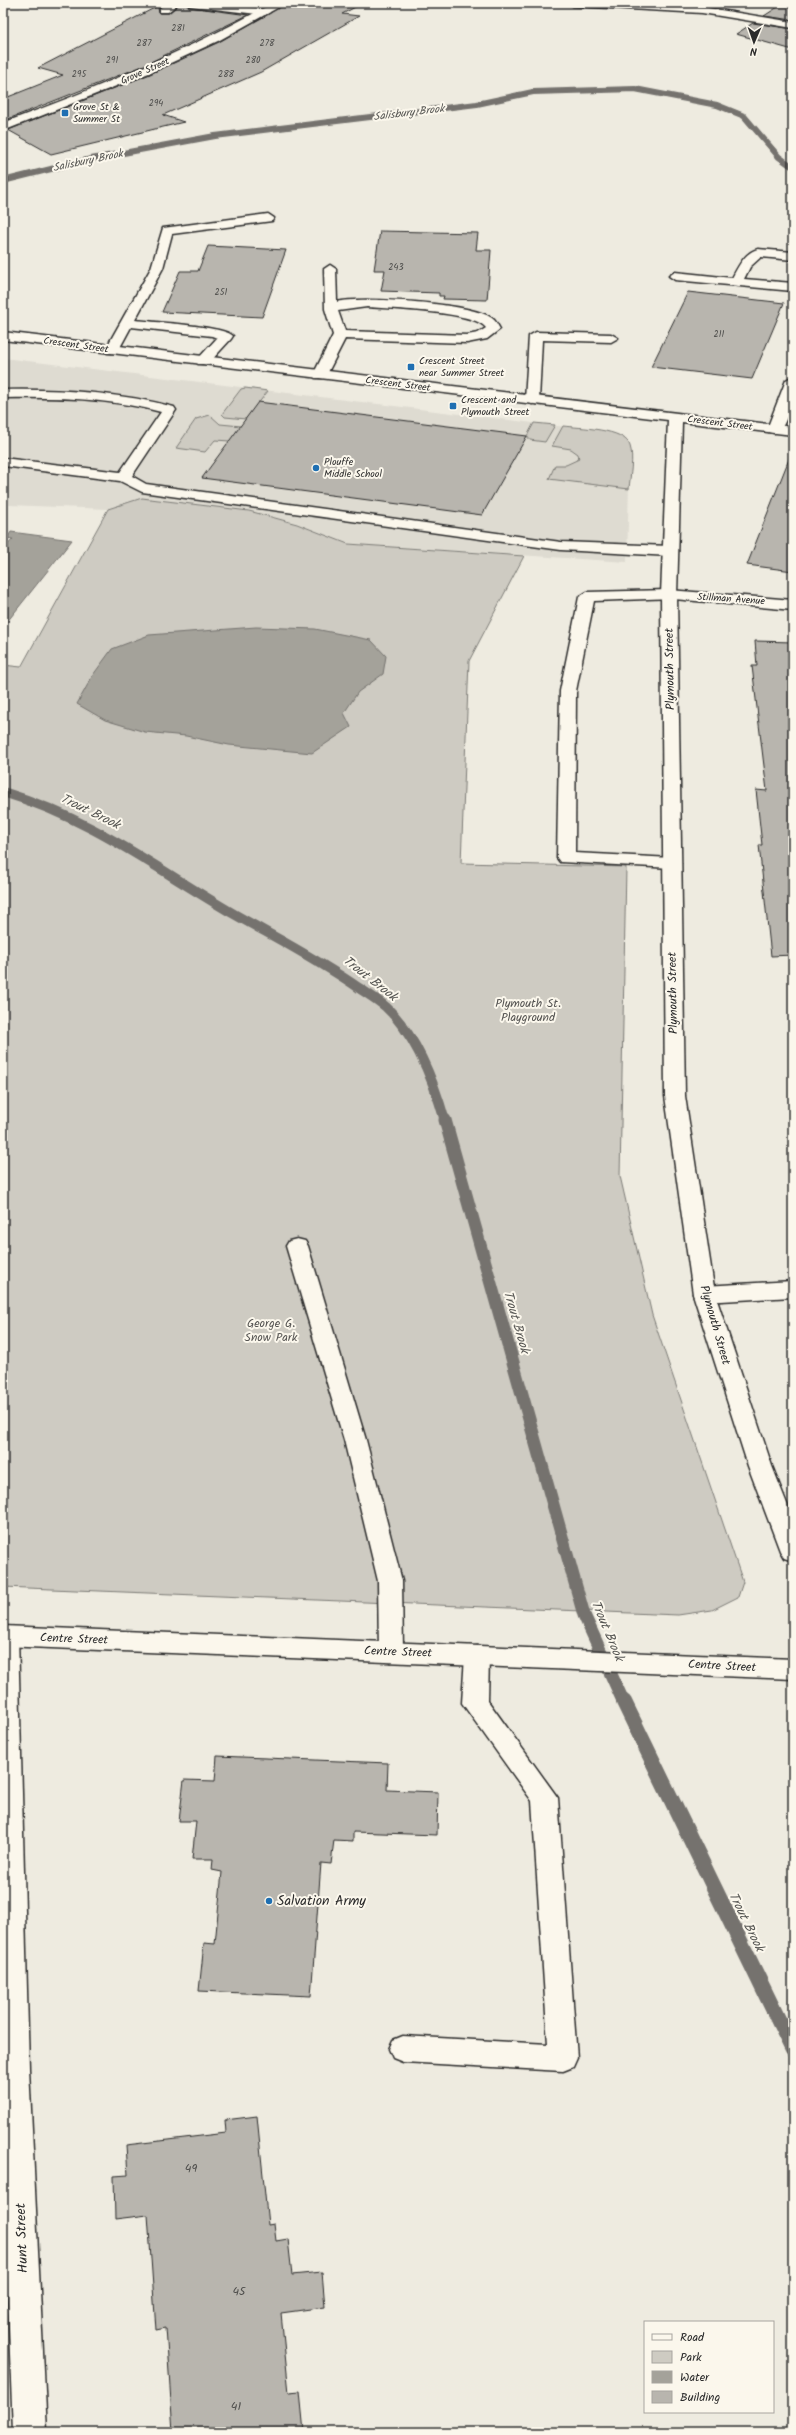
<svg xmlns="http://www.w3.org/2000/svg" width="796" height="2435" viewBox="0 0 796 2435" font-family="Kalam,sans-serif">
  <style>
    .built { fill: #dedbd1 }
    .green { fill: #cecbc2; stroke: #7c7b76 }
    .water { fill: #a4a29a; stroke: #74726e }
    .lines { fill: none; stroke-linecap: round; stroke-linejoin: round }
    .stream-far3 { stroke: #74726e; stroke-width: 6 }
    .stream-far2 { stroke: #74726e; stroke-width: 10 }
    .stream-far1 { stroke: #74726e; stroke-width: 13 }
    .stream { stroke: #74726e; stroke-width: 16 }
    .building { fill: #b8b5ae; stroke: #2b2b2b }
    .lane-casing { stroke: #2b2b2b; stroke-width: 3 }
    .street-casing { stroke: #2b2b2b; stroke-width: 3 }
    .secondary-casing { stroke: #2b2b2b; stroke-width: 3 }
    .lane { fill: #fbf7ec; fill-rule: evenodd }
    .street { fill: #fbf7ec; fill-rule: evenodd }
    .secondary { fill: #fbf7ec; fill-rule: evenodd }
    .poi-dot { fill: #1f6fb2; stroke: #fbf7ec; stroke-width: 1.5 }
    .labels { text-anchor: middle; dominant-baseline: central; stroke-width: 4; stroke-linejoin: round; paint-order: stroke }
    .far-number-label { font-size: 9px; fill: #4e4e4c }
    .far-street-label { font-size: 10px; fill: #2b2b2b; stroke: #fbf7ec }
    .far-poi-label { font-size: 10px; fill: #2b2b2b; stroke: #fbf7ec; text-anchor: start }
    .far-water-label { font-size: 11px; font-style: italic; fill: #555552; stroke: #fbf7ec }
    .street-label { font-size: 12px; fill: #2b2b2b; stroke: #fbf7ec }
    .park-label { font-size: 12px; fill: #545351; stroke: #fbf7ec }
    .near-number-label { font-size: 12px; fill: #4e4e4c }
    .water-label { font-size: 13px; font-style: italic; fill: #555552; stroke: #fbf7ec }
    .near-poi-label { font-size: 14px; fill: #2b2b2b; stroke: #fbf7ec; text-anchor: start }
    .near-street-label { font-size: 14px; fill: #2b2b2b; stroke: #fbf7ec }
  </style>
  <rect width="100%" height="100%" fill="#eeebe0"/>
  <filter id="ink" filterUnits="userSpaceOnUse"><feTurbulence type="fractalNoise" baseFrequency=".025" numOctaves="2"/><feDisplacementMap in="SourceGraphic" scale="8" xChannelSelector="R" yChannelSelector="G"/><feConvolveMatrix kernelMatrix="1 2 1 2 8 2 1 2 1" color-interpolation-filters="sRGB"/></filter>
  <g filter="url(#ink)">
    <path class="built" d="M3,358l612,75 11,5 4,8 -3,116 -279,-18 -51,-20 -48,-13 -107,-13 -34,11 -99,-4 -6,-16z"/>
    <path class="green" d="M245,388l23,3 -22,28 -21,-2 -3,-3 19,-25z
      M210,415l10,9 21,2 -11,15 -15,-1 -10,12 -29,-4 20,-29z
      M534,423l21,2 -10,17 -15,-2 -3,-4z
      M563,426c15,2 62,2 67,20 4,12 0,30 -1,43l-80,-10 6,-14h11l13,-6 -1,-5 -7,-5 -19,-3z
      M142,498l107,13 48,13 51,20 176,12 -55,105 -8,202 165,4 -6,309 32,139 91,267 -5,15 -26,13 -34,5 -675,-28v-922l18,2 87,-158z"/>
    <path class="water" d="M11,532l61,8 -69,87v-77l10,-11 -6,-1z
      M256,627l59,2 56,11 15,16 -3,18 -25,18 -14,21 7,14 -39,26 -83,-8 -43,-9 -41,-4 -40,-12 -28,-16 16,-29 19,-26 37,-14z"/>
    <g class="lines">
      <path class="stream-far3" d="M3,181l88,-22 124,-23 262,-32 56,-12 102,-3 82,16 27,11 35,41 14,10"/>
      <path class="stream-far2" d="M3,792c90,27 152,76 231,122 42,24 85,46 125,74 9,6 19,12 27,19 30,28 48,75 59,114"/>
      <path class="stream-far1" d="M445,1120l139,495 40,88"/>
      <path class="stream" d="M624,1702l169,348"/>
    </g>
    <path class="building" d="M164,3l-6,5 1,5h10l11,-10h4l6,4 58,8 -108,52 -137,54v-22l60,-24 -25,-7z
      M228,3h42l-8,4z
      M287,3h76l-21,11 17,2 -98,56 -98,43 21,7 -133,32 -43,-24 142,-56 69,-32z
      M784,3h9v17l-29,-4z
      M753,23l40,6v21l-57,-16z
      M380,231l98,2 -2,17h15l-4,50 -44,-1 1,-3h-5v-3l-58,-2 4,-21h-11z
      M208,246l78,4 -24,67 -100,-5 18,-41h18z
      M688,292l96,11 -32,76 -101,-12z
      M258,402l269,34 -45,79 -280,-37z
      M791,454l2,1v116l-46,-6z
      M755,641l38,1v313l-22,1 -12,-111h3l-6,-55 11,1 -15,-125h5z
      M217,1756l171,7 -1,27 51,2 -1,43 -84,-3v9l-19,-1 -3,24 -10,-1 -10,133 -112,-5 5,-48 11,1 7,-72 -10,-2 1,-11h-21l4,-38h-17l5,-41 31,1z
      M257,2116l11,109 6,-1 2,17 12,-2 4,36 30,-3 3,35 -44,6 8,80 11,-1 4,40h-131l-7,-104 -10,2 -8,-115 -33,4 -1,-43 14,-1 -2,-30 100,-12 -1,-13z"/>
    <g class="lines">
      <defs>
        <path id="lane" d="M56,3h10v1l-5,3z
          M167,3h12l-11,9h-8v-4z
          M185,3h30l50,6 5,3 -5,3 -75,-9z
          M268,214l6,4 -2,3 -100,13 -9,34 -28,52c16,2 90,6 98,16l-2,3 -23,25h-10l-2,-3 21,-23 -5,-2 -81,-9 -14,26h-10l-2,-3 46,-82 12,-40z
          M758,249l35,3v8l-32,-3 -11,10 -6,12 49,4v8l-118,-11 -6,-4 6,-4 57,6c6,-11 13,-26 26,-29z
          M330,265l6,4 1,33c24,-6 138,1 156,17 3,2 5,7 7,10l-13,10 -20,4 -122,-4 -20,39h-10l-2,-3 20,-40 -8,-26 -1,-40zM367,307c22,2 108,4 119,21l-8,5 -11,2 -122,-4 -7,-20z
          M536,332l75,2 7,4 -7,4 -69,-2 -3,60 -7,4 -7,-4 4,-64z
          M793,376c0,14 -3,53 -19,57l-5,-1 -2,-3 19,-49z
          M3,390c58,-1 114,2 171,17l2,3 -44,66 14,8 415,58 109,4 8,5 -8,5 -109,-6 -419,-58 -22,-11 -117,-15v-8l117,14 41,-60c-52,-14 -105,-15 -158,-14z
          M669,590l8,5 -3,3 -80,3 -18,90 -1,162 97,5 6,1 3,4 -3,4 -6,1 -112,-6 -3,-4 3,-167 19,-94 8,-5z
          M297,1239l8,2 3,5 58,194 36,141 1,71 -3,7 -9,3 -9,-3 -3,-7 -1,-71 -34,-141 -58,-194 3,-5z
          M477,1646l9,3 3,7 -1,45 70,97 19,260 -4,9 -10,4 -160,-9 -10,-4 -4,-9 4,-9 10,-4 145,8 -16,-243 -70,-98 3,-47 3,-7z"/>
        <path id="street" d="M568,3h64l70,4 91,15v6l-91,-15 -129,-7z
          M669,590l124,10v10l-130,-12 -2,-3 2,-3z
          M793,1281v16l-89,5 -8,-2 -3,-6 3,-6 8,-2z
          M3,1626l11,3 4,7 11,433 18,363h-34l-10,-261z"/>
        <path id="secondary" d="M273,3h13l-68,38 -69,32 -146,58v-8c93,-34 184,-72 270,-120z
          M3,332l790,95v8l-111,-13 -5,173 8,501 30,198 57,172 21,53v42l-9,-3 -4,-7 -32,-85 -55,-172 -28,-198 -4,-501 7,-175 -665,-80z
          M3,1626l790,33v20l-790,-33z"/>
      </defs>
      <use href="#lane" class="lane-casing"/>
      <use href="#street" class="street-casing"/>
      <use href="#secondary" class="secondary-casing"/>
      <use href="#lane" class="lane"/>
      <use href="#street" class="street"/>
      <use href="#secondary" class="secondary"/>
    </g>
  </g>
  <g class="poi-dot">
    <rect x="61" y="109" width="8" height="8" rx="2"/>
    <rect x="407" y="363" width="8" height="8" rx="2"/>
    <rect x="449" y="402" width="8" height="8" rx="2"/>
    <circle cx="316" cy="468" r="4"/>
    <circle cx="269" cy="1901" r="4"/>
  </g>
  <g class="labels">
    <g class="far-number-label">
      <text x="178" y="28">281</text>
      <text x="144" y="43">287</text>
      <text x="267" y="43">278</text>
      <text x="112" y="60">291</text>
      <text x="253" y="60">280</text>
      <text x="79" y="74">295</text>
      <text x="226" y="74">288</text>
      <text x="156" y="103">294</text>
      <text x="396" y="267">243</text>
      <text x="221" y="292">251</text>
      <text x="719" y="334">211</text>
    </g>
    <g class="far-street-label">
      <text transform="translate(145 71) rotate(-24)">Grove Street</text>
      <text transform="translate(76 345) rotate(8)">Crescent Street</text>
      <text transform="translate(398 384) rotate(7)">Crescent Street</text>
      <text transform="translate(720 423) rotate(7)">Crescent Street</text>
      <text transform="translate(731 599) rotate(4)">Stillman Avenue</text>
    </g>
    <g class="far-poi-label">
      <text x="73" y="107">Grove St &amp;<tspan x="73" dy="12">Summer St</tspan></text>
      <text x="419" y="361">Crescent Street<tspan x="419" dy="12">near Summer Street</tspan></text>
      <text x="461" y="400">Crescent and<tspan x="461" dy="12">Plymouth Street</tspan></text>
      <text x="324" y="462">Plouffe<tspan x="324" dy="12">Middle School</tspan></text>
    </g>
    <g class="far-water-label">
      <text transform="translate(409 113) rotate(-7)">Salisbury Brook</text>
      <text transform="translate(88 161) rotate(-12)">Salisbury Brook</text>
    </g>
    <g class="street-label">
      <text transform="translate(670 669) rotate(-91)">Plymouth Street</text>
      <text transform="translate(673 993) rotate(-91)">Plymouth Street</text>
      <text transform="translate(715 1325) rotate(74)">Plymouth Street</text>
      <text transform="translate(74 1639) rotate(2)">Centre Street</text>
      <text transform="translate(398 1652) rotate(2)">Centre Street</text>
      <text transform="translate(722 1666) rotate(3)">Centre Street</text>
    </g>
    <g class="park-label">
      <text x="528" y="1003">Plymouth St.<tspan x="528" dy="14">Playground</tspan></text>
      <text x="271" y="1323">George G.<tspan x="271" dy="14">Snow Park</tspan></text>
    </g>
    <g class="near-number-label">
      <text x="191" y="2168">49</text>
      <text x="239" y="2291">45</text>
      <text x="236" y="2406">41</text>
    </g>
    <g class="water-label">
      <text transform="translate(90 812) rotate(26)">Trout Brook</text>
      <text transform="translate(370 979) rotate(38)">Trout Brook</text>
      <text transform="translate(516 1322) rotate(74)">Trout Brook</text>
      <text transform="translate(607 1631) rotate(67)">Trout Brook</text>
      <text transform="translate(746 1922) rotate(64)">Trout Brook</text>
    </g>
    <g class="near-poi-label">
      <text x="277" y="1901">Salvation Army</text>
    </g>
    <g class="near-street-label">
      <text transform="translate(22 2238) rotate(-92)">Hunt Street</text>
    </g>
  </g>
  <rect width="796" height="2435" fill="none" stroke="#fbf7ec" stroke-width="16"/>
  <rect x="8" y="8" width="780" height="2419" fill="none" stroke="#2b2b2b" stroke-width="1.5" filter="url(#ink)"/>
  <rect x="644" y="2321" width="130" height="92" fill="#fbf7ec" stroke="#a8a59f"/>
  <rect x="652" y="2334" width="20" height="6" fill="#fbf7ec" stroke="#a8a59f"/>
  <text x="680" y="2341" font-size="12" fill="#2b2b2b">Road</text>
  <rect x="652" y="2351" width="20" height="12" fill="#cecbc2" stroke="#a8a59f"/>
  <text x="680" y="2361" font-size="12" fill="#2b2b2b">Park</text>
  <rect x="652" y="2371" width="20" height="12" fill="#a4a29a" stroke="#a8a59f"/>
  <text x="680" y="2381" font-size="12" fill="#2b2b2b">Water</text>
  <rect x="652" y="2391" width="20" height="12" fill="#b8b5ae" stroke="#a8a59f"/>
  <text x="680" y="2401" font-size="12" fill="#2b2b2b">Building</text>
  <g transform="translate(754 42) rotate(182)" stroke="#fbf7ec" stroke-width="3" paint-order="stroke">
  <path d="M0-3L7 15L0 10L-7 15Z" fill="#2b2b2b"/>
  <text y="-6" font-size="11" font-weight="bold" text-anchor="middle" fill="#2b2b2b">N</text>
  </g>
</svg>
